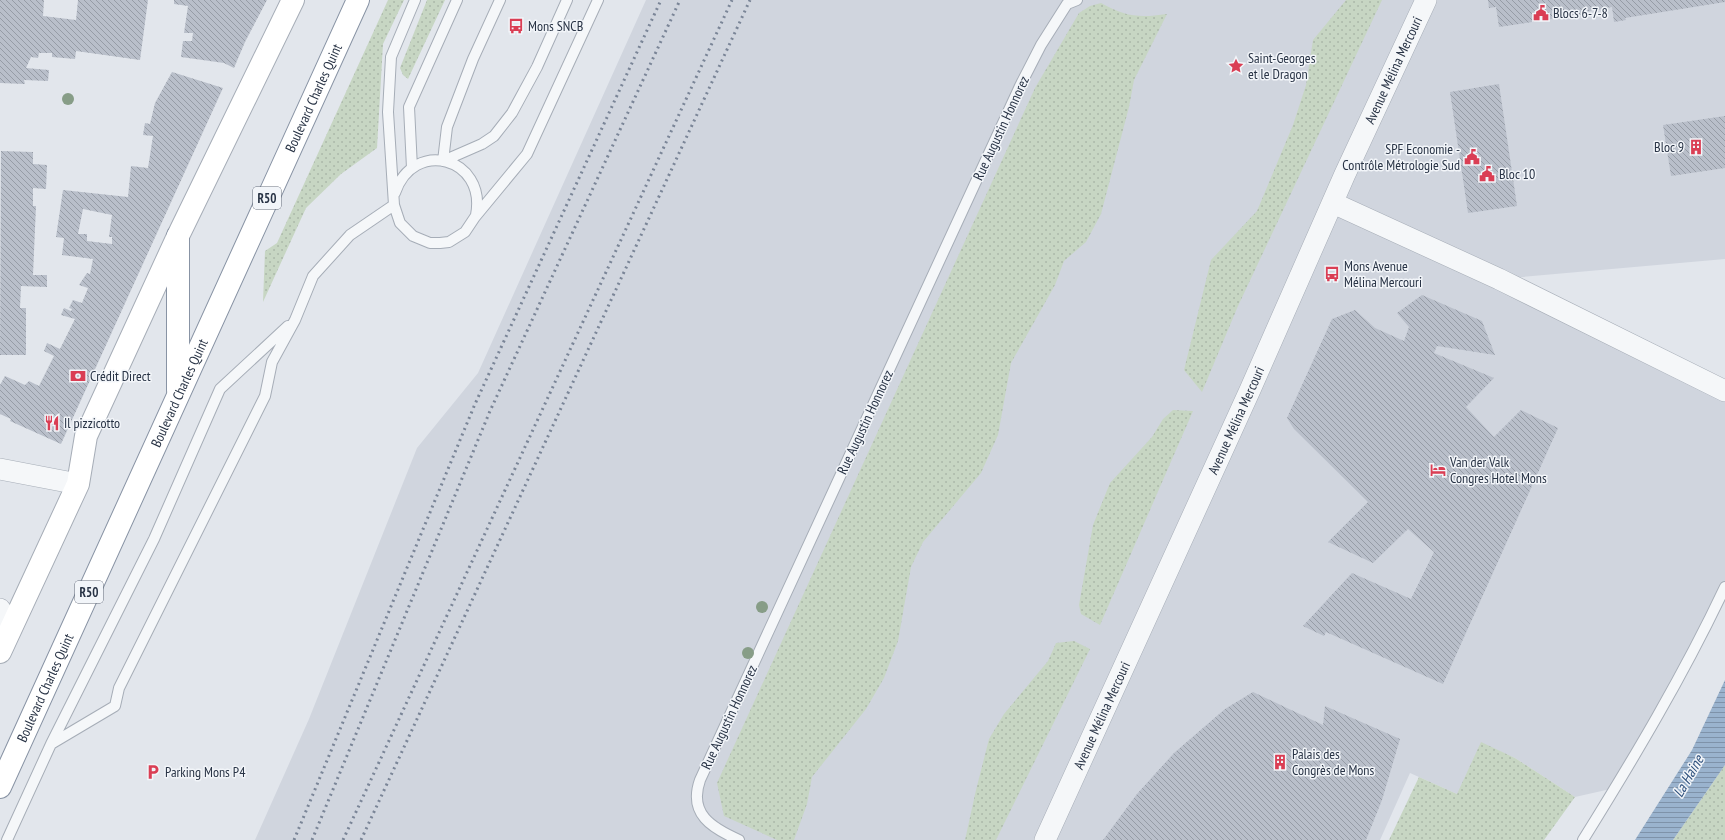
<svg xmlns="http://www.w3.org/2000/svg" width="1725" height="840" viewBox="0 0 1725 840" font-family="'PT Sans Narrow',sans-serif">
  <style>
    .built { fill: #d0d5de }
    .grass { fill: url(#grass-dots) }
    .water { fill: url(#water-rules) }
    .building { fill: url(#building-back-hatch); fill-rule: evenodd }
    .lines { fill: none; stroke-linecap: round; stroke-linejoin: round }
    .lane-casing { stroke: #a6adb7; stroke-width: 12 }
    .street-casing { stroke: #a6adb7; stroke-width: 22 }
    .secondary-casing { stroke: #a6adb7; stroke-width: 24 }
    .highway-casing { stroke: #8893a4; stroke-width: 24 }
    .lane { stroke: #f5f7f9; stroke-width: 10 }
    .street { stroke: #f5f7f9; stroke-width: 21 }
    .secondary { stroke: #fff; stroke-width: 22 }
    .highway { stroke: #fff; stroke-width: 22 }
    .rail { stroke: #7a8597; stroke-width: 3; stroke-dasharray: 2 4; stroke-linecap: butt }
    .tree { fill: #879d87 }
    .labels { text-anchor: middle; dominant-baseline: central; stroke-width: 3; stroke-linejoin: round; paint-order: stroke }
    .shield { fill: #f2f5f9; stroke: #656d7b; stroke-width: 1 }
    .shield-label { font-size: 13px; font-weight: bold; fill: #283345 }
    .poi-label { font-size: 14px; fill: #283345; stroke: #f2f5f9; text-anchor: start }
    .street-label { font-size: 14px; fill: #283345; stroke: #f2f5f9 }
    .water-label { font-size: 15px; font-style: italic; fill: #2f517d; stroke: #f2f5f9 }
  </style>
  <defs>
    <pattern id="grass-dots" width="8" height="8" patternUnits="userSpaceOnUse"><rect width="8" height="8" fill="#c7d6c3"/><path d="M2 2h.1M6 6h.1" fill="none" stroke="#abb8a9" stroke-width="1.8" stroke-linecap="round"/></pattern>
    <pattern id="water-rules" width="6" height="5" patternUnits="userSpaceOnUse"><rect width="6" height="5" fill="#9ab3ce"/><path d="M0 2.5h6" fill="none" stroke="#7e92a9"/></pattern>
    <pattern id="building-back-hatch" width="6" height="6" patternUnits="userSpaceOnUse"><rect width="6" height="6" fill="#b9bfca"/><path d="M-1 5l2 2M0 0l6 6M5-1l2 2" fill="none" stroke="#969ca6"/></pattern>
  </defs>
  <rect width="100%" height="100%" fill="#e2e6ec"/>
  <path class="built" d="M646,0h769l-372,840h-788l54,-121 108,-271 61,-75z
    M1426,0h299v259l-225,20 225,112v196l-110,201 -40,9 -60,-39 -25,-11 -33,47 -47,-21 -30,67h-335z"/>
  <path class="grass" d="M388,0h16l-21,44 -6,104 -36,26 -35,34 -43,94 2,-51 12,-8z
    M427,0h18l-37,79 -5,-4 -3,-7z
    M1346,0h36l-144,306 -36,86 -18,-22 27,-110 46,-49 36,-86 13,-40 7,-45z
    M1101,3c25,14 38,15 66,11l-33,66 -5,27 -28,107 -15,28 -22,19 -9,24 -44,78 -13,72 -17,38 -58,69 -12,25 -13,74 -14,37 -18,31 -54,68 -5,27 -13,36h-17l-53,-24 -7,-33 318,-695 44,-75 11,-7z
    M1173,410l20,1 -93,214 -19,-11 -2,-9 14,-80 17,-42 42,-46 11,-18z
    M1074,641l16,8 -94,191h-31l11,-50 13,-51 15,-25 44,-53 8,-18z
    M1481,742l34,16 60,39 -31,43h-155l30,-63 38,17z
    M1725,765v75h-52z"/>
  <path class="water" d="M1725,680v85l-52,75h-38l57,-90z"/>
  <path class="building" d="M0,0h44l-1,16 33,4 2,-20h70l-8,60 -64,-9 -1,8 -23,-2v-4h-13l-1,5 -7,-1 -5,11 23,2 -1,11 -24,-1 1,4 -25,-1z
    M174,0h93l-22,42 -11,26 -10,-5 -43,-6 2,-16h9l1,-8h-9l4,-27 -14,-2z
    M1488,0h237v2l-100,16 1,2 -12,2 -2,-15 -27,5v2l-86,13 -3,-20 -7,1z
    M172,72l51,16 -162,356 -51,-23 1,-2 -11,-5v-29l5,-9 20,9 4,-4 10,5 15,-30 -10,-5 3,-8 13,6 15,-30 -14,-4 3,-7 7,3 1,-2 -3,-1 4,-8 9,3 6,-15 -9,-3 8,-12 3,1 3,-15 -31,-4 2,-17 -8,-1 7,-47 65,7 3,-31 17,2 5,-32 -10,-1 2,-12 5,1 5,-21zM83,209l29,6 -3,22h3v7l-25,-3v-7h-9z
    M1499,84l18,122 -49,7 -18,-121z
    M1725,116v52l-54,8 -8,-51z
    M1,151l32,1v12l14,1 -1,24 -13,-1v18h3l-3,69h14v12l-26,-1 -1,22h6v47h-26z
    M1422,295l60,26 13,34 -58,-9 -3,7 60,25 -28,29 28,30 27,-27 37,18 -115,256 -117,-52 -2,4 -21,-10 49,-53 59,26 23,-47 -26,-23 -35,34 -45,-21 40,-40 -74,-73 -7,-11 45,-99 23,-9 20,18 29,13 5,-14 -12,-14z
    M1253,692l70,33 2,-19 75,33 -18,61 -16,40h-263l34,-46 37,-41 51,-44z"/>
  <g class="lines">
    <defs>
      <path id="lane" d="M415,0l-24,57 -3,55 6,93 6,18 13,13 17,7h10l9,-1 16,-10 10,-15 52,-63 71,-154
        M443,161l39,-17 12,-8 18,-23 25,-46 30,-67
        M443,161l4,-34 26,-68 27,-59
        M412,168l-3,-61 48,-107
        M395,193c18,-55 92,-36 81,22
        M51,744l64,-38 4,-18 146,-292 7,-34 23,-42 18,-44 37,-41 44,-30
        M7,840l44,-96 103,-205 66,-150 68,-63
        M739,840c-27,-12 -51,-26 -39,-60l320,-694 21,-41 26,-41 10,-4
        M1583,840c51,-82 101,-166 142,-253"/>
      <g id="street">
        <path d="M1333,203l166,76 226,112"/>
        <path d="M0,469l78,15"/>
        <path d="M0,609l10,18"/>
        <path id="s1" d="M1045,840l205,-450 95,-216 81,-174"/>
      </g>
      <path id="secondary" d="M0,652l78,-168 8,-48 92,-200 115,-236"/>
      <g id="highway">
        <path d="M178,236v154"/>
        <path id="s2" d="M0,787l358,-787"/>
      </g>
    </defs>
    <use href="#lane" class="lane-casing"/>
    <use href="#street" class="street-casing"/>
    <use href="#secondary" class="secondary-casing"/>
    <use href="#highway" class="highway-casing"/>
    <use href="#lane" class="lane"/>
    <use href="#street" class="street"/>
    <use href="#secondary" class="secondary"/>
    <use href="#highway" class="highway"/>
    <path class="rail" d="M294,840l181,-436 186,-404
      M312,840l178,-429 190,-411
      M343,840l389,-840
      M361,840l389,-840"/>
  </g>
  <g class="tree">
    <circle cx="68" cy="99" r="6"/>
    <circle cx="762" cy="607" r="6"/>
    <circle cx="748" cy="653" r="6"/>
  </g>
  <defs>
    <symbol id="civic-bare" viewBox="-9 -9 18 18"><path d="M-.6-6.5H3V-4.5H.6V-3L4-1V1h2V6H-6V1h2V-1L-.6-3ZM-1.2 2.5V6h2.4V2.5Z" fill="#da3e54" stroke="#f2f5f9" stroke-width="2.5" paint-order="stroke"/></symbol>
    <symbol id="bus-bare" viewBox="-9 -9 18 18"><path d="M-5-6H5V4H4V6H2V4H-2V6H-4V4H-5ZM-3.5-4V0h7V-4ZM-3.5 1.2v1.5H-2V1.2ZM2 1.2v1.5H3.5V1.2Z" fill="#da3e54" stroke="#f2f5f9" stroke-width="2.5" paint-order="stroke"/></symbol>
    <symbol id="sight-bare" viewBox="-9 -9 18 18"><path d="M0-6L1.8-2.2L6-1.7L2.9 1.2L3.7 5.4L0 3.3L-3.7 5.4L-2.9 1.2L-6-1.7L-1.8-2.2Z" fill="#da3e54" stroke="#f2f5f9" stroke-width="2.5" paint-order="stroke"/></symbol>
    <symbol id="building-bare" viewBox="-9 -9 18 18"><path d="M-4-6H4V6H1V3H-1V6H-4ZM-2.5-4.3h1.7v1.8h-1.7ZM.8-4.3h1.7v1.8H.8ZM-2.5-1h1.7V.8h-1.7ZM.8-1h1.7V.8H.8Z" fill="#da3e54" stroke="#f2f5f9" stroke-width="2.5" paint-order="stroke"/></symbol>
    <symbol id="bank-bare" viewBox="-9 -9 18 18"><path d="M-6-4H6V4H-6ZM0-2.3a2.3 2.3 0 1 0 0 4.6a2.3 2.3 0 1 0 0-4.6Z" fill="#da3e54" stroke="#f2f5f9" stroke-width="2.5" paint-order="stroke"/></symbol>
    <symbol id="restaurant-bare" viewBox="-9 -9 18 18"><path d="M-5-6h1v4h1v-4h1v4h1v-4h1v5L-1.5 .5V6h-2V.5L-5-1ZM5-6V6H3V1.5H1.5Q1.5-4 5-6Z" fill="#da3e54" stroke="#f2f5f9" stroke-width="2.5" paint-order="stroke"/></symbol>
    <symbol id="hotel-bare" viewBox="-9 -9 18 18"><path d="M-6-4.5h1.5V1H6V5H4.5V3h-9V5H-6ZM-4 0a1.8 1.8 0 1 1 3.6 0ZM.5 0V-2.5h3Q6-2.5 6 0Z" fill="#da3e54" stroke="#f2f5f9" stroke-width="2.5" paint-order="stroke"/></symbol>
    <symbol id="parking-bare" viewBox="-9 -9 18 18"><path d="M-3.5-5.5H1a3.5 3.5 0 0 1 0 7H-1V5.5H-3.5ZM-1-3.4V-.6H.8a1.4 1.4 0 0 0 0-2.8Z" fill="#da3e54" stroke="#f2f5f9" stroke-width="2.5" paint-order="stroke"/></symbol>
  </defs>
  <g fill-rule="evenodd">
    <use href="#civic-bare" x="1530" y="2" width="22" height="22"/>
    <use href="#bus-bare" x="505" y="15" width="22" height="22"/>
    <use href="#sight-bare" x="1225" y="55" width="22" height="22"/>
    <use href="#building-bare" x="1685" y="136" width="22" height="22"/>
    <use href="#civic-bare" x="1461" y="146" width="22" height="22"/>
    <use href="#civic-bare" x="1476" y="163" width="22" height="22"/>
    <use href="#bus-bare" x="1321" y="263" width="22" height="22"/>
    <use href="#bank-bare" x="67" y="365" width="22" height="22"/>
    <use href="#restaurant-bare" x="41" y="412" width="22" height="22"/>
    <use href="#hotel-bare" x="1427" y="459" width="22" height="22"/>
    <use href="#building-bare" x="1269" y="751" width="22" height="22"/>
    <use href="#parking-bare" x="142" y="761" width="22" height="22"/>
  </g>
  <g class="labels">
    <g class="shield">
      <rect x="253" y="187" width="28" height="22" rx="3"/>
      <rect x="75" y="581" width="28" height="22" rx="3"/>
    </g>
    <g class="shield-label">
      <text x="267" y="198">R50</text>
      <text x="89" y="592">R50</text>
    </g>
    <g class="poi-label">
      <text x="1553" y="13">Blocs 6-7-8</text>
      <text x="528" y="26">Mons SNCB</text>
      <text x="1248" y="58">Saint-Georges<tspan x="1248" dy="16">et le Dragon</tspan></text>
      <text x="1684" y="147" text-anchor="end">Bloc 9</text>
      <text x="1460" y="149" text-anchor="end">SPF Economie -<tspan x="1460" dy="16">Contrôle Métrologie Sud</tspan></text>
      <text x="1499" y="174">Bloc 10</text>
      <text x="1344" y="266">Mons Avenue<tspan x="1344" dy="16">Mélina Mercouri</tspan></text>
      <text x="90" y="376">Crédit Direct</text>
      <text x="64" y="423">Il pizzicotto</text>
      <text x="1450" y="462">Van der Valk<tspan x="1450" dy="16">Congres Hotel Mons</tspan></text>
      <text x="1292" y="754">Palais des<tspan x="1292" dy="16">Congrès de Mons</tspan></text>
      <text x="165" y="772">Parking Mons P4</text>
    </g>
    <g class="street-label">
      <text stroke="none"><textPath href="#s1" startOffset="845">Avenue Mélina Mercouri</textPath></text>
      <text stroke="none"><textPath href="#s2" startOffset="757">Boulevard Charles Quint</textPath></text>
      <text transform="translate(1001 128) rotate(-65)">Rue Augustin Honnorez</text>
      <text stroke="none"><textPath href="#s2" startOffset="433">Boulevard Charles Quint</textPath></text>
      <text stroke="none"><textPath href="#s1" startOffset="461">Avenue Mélina Mercouri</textPath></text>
      <text transform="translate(865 422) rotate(-65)">Rue Augustin Honnorez</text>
      <text stroke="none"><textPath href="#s2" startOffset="109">Boulevard Charles Quint</textPath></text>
      <text stroke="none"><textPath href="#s1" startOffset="137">Avenue Mélina Mercouri</textPath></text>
      <text transform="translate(729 717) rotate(-65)">Rue Augustin Honnorez</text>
    </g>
    <g class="water-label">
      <text transform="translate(1688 776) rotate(-60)">La Haine</text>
    </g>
  </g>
</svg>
